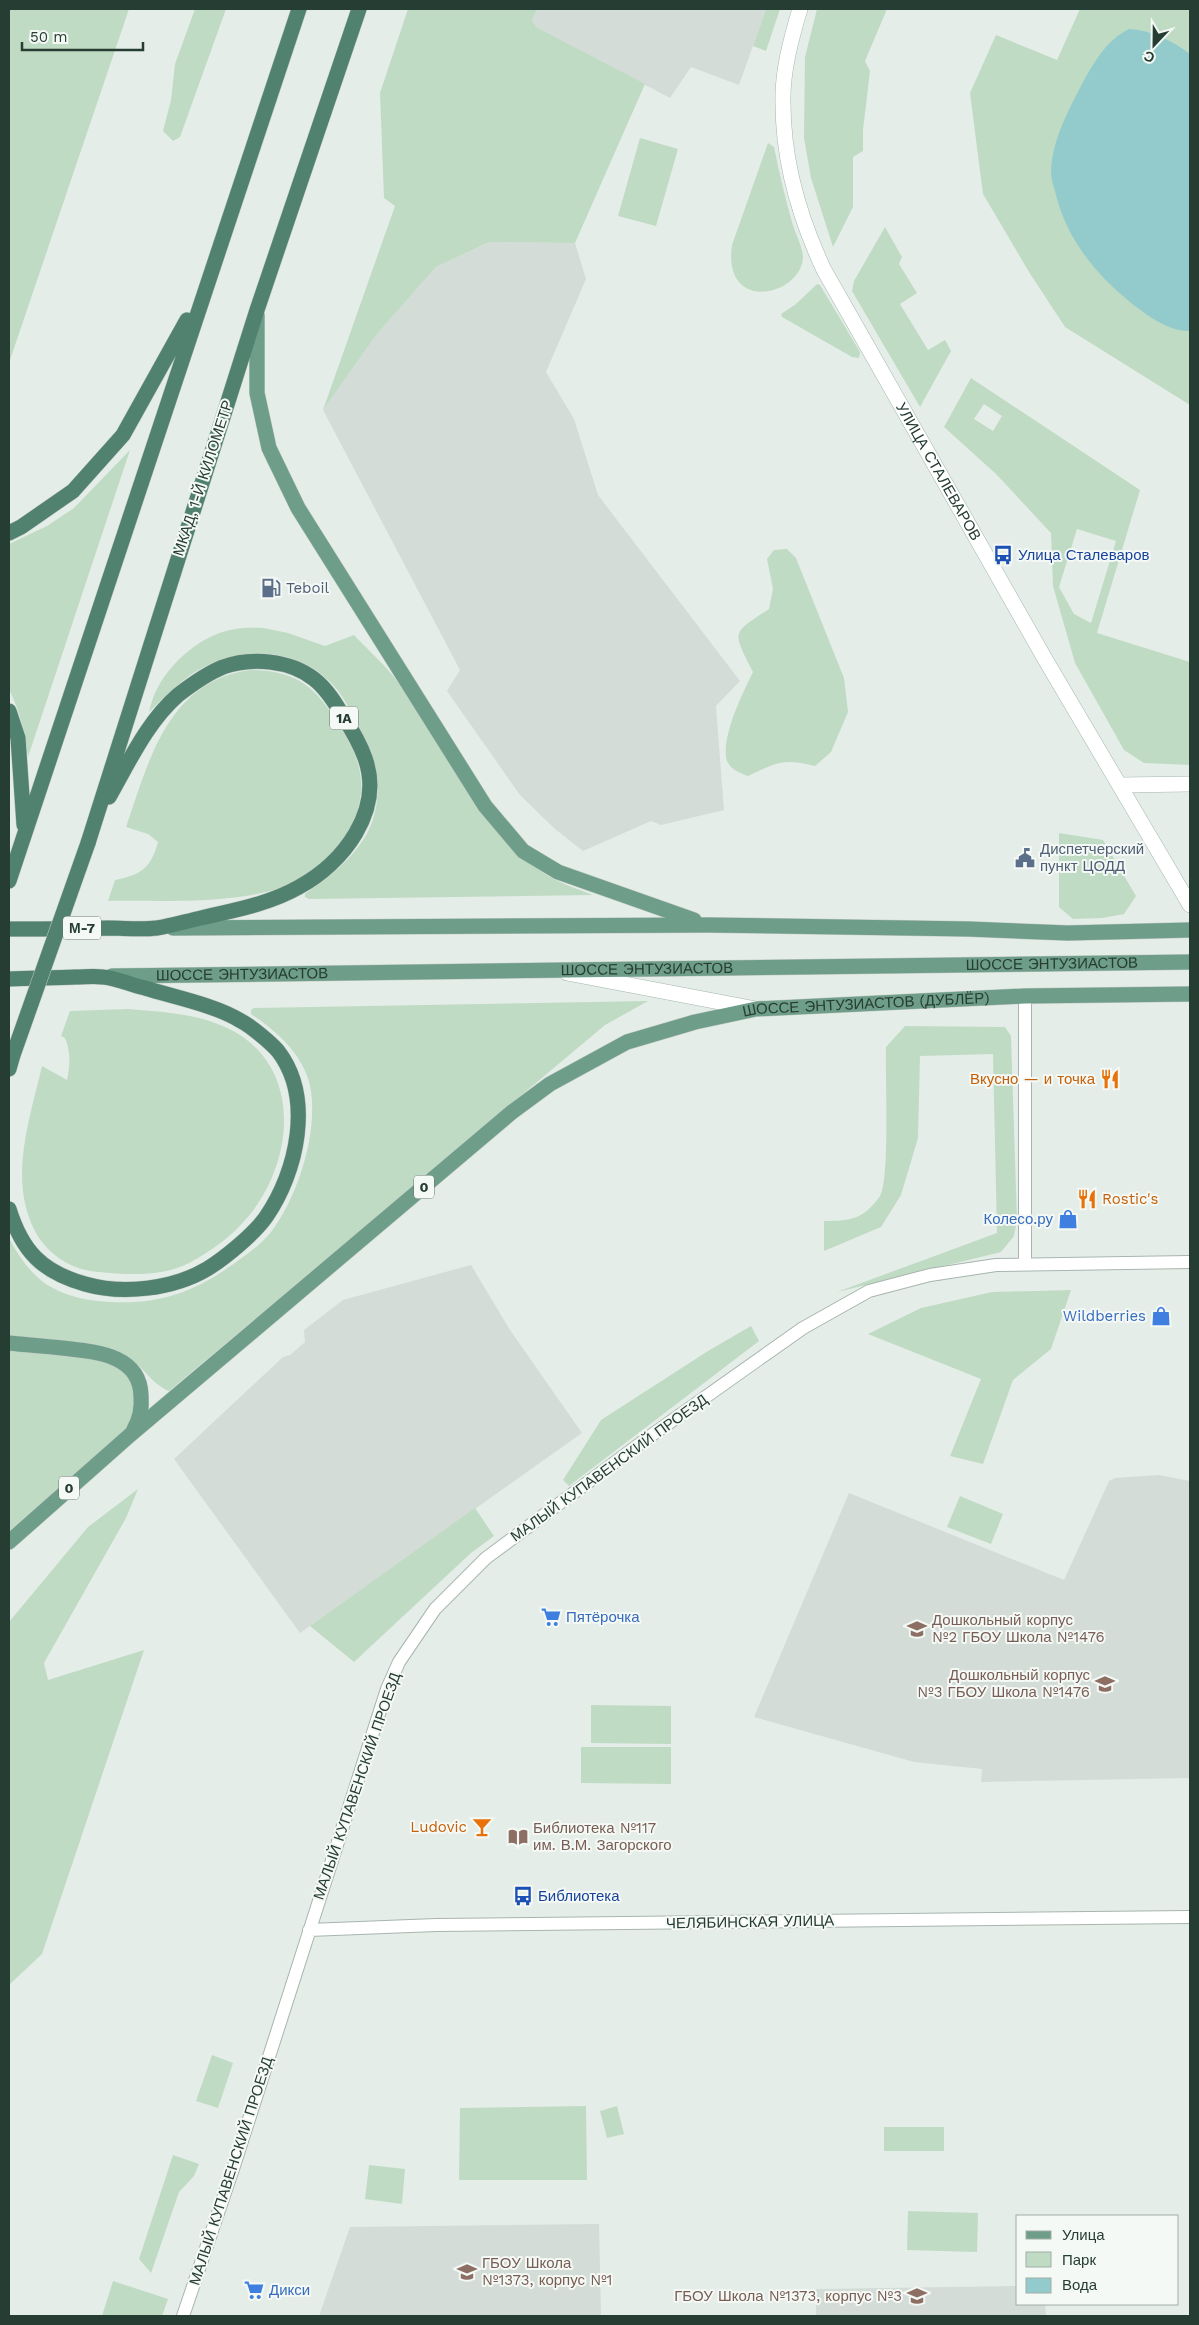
<svg xmlns="http://www.w3.org/2000/svg" width="1199" height="2325" viewBox="0 0 1199 2325" font-family="'Work Sans',sans-serif">
  <style>
    .built { fill: #d3dcd7 }
    .green { fill: #c0dbc3; fill-rule: evenodd }
    .water { fill: #93cbcc }
    .lines { fill: none; stroke-linecap: round; stroke-linejoin: round }
    .minor-casing { stroke: #a8b5ae; stroke-width: 14 }
    .tertiary-casing { stroke: #a8b5ae; stroke-width: 16 }
    .secondary-casing { stroke: #a4b7ae; stroke-width: 16 }
    .primary-casing { stroke: #c2c9c6; stroke-width: 16 }
    .trunk-casing { stroke: #c2c9c6; stroke-width: 16 }
    .minor { stroke: #fff; stroke-width: 12 }
    .tertiary { stroke: #fff; stroke-width: 15 }
    .secondary { stroke: #fff; stroke-width: 15 }
    .primary { stroke: #6e9d8a; stroke-width: 15 }
    .trunk { stroke: #51826f; stroke-width: 15 }
    .trunk-bridge-casing { stroke: #c2c9c6; stroke-width: 16; stroke-linecap: butt }
    .trunk-bridge { stroke: #51826f; stroke-width: 15 }
    .labels { text-anchor: middle; dominant-baseline: central; stroke-width: 4; stroke-linejoin: round; paint-order: stroke }
    .shield { fill: #f5f9f6; stroke: #64756e; stroke-width: 1 }
    .shield-label { font-size: 14px; font-weight: bold; fill: #263d33 }
    .street-label { font-size: 15px; fill: #263d33; stroke: #f5f9f6 }
    .transit-label { font-size: 15px; fill: #164399; stroke: #f5f9f6; text-anchor: start }
    .service-label { font-size: 15px; fill: #4e5e75; stroke: #f5f9f6; text-anchor: start }
    .food-label { font-size: 15px; fill: #c56008; stroke: #f5f9f6; text-anchor: end }
    .shop-label { font-size: 15px; fill: #366cbe; stroke: #f5f9f6; text-anchor: end }
    .education-label { font-size: 15px; fill: #785e54; stroke: #f5f9f6; text-anchor: start }
  </style>
  <rect width="100%" height="100%" fill="#e5ede8"/>
  <path class="built" d="M537,9h229l-27,76 -48,-18 -21,31 -134,-71 -4,-7z
    M489,242l86,1 11,36 -40,93 28,47 24,76 142,186 -24,25 8,104 -63,15 -10,-4 -68,30 -28,-22 -35,-34 -73,-104 13,-21 -137,-260 54,-76 59,-67z
    M471,1265l39,65 72,103 -282,200 -126,-174 109,-102 7,-2 15,-13 -1,-12 39,-30z
    M1159,1475l31,6v297l-209,4 1,-13 -68,-7 -160,-45 95,-224 215,87 45,-99 6,-3z
    M599,2224l2,92h-282l31,-89z
    M1018,2286v18h27l1,12h-230v-27z"/>
  <path class="green" d="M9,9h120l-120,354z
    M195,9h31l-46,128 -7,4 -10,-10 8,-31 4,-36z
    M408,9h129l-5,11 4,7 109,57 -70,159 -86,-1 -53,25 -59,67 -54,76 72,-204 -11,-8 -4,-105z
    M766,9h14l-14,42 -13,-5z
    M817,9h70l-22,52 5,10 -7,59v21l-10,6v50l-20,40 -22,-69 -7,-40 1,-81z
    M1080,9h110v396l-125,-78 -36,-55 -46,-78 -13,-101 26,-58 61,25z
    M640,138l38,11 -22,77 -38,-10z
    M768,143l6,4c5,25 11,50 18,75 3,11 11,25 11,36 -3,39 -81,55 -71,-13z
    M885,227l17,30 -3,7 18,29 -17,11 28,46 17,-10 6,11 -31,56 -68,-116 2,-10z
    M817,284l3,1 40,67 -1,6 -7,-1 -70,-40 -1,-3 15,-10z
    M971,378l169,112 -43,143 93,29v103l-46,-2 -20,-13 -49,-87 -22,-77 -2,-53 -55,-59 -52,-47zM984,404l18,12 -9,15 -19,-12zM1077,529l39,12 -25,82 -17,-9 -15,-27z
    M130,450l-102,307c-3,-25 -8,-45 -19,-68v-145l38,-18 27,-18z
    M787,549l9,9 48,120 4,34 -17,40 -16,14c-32,-8 -37,-4 -67,10 -8,-3 -17,-6 -21,-15 -7,-22 16,-69 26,-89 -21,-42 -22,-38 16,-63l4,-20 -6,-30 7,-9z
    M263,628l25,5 37,13 29,-11c13,14 28,27 40,42 48,63 80,146 147,194 15,11 34,17 52,24l-284,4 -4,-2v-3c28,-20 59,-43 69,-78 9,-32 0,-63 -16,-91 -7,-13 -14,-28 -24,-39 -38,-42 -101,-41 -145,-10 -15,11 -27,23 -40,36 2,-8 4,-16 8,-23 14,-28 47,-56 79,-60 8,-2 18,-1 27,-1z
    M250,670c48,1 66,17 90,57 8,12 16,26 19,41 11,45 -21,91 -60,112 -49,26 -135,20 -191,21l7,-21c26,-5 36,-12 43,-38l-10,-8 -22,-7c23,-67 42,-146 124,-157z
    M1059,833l44,7 33,56 -12,18 -22,4 -29,1 -14,-12z
    M648,1001l-43,24 -436,366c-19,-8 -27,-27 -45,-37 -24,-13 -85,-14 -115,-18v-98c10,19 24,40 44,50 18,10 38,13 58,14 53,3 90,-13 132,-45 10,-7 21,-16 28,-25 28,-36 51,-109 37,-154 -10,-28 -33,-48 -57,-64v-4l3,-2z
    M128,1009c38,3 79,5 112,26 64,42 51,132 7,183 -15,18 -36,33 -56,44 -28,15 -62,13 -93,10 -24,-2 -45,-14 -59,-34 -33,-53 -10,-116 3,-172l25,14c3,-14 4,-28 -2,-42l-4,-2 9,-25z
    M905,1026l100,1 6,9 6,184 -3,16 -13,16 -164,40 160,-59 -4,-179 -73,2 -2,82 -17,57 -20,32 -57,24v-30c27,0 40,-2 56,-25 10,-17 5,-123 6,-149z
    M1071,1290l-20,59 -38,31 -30,84 -33,-8 31,-77 -113,-45 53,-26 71,-16z
    M751,1326l8,15 -190,145 -6,-6 38,-60 107,-69z
    M9,1349c28,3 87,4 110,18 10,6 14,18 15,30 0,11 -2,22 -8,33l-117,101z
    M138,1489l-12,29 -82,145 4,17 96,-30 -102,304 -33,31v-363l79,-95z
    M960,1496l43,18 -12,30 -44,-17z
    M475,1508l19,28 -23,17 -117,109 -44,-36z
    M591,1705l80,1v38l-80,-1z
    M581,1747h90v37l-90,-1z
    M212,2055l21,8 -15,45 -22,-7z
    M586,2106l1,74h-128l1,-72z
    M617,2106l7,28 -17,4 -7,-27z
    M884,2127h60v24h-60z
    M173,2155l26,9 -5,12 -15,16 -28,81 -12,-14z
    M369,2165l36,4 -3,35 -37,-5z
    M908,2211l70,2 -1,39 -70,-2z
    M113,2281l55,18 -6,17h-60z"/>
  <path class="water" d="M1129,29c22,1 44,12 61,25v277c-21,1 -44,-16 -60,-29 -36,-29 -65,-66 -75,-111 -2,-6 -4,-13 -4,-19 1,-31 16,-59 30,-86 12,-22 25,-46 48,-57z"/>
  <g class="lines">
    <defs>
      <path id="minor" d="M1025,996v268
        M309,1930l127,-5 754,-8
        M183,2316l50,-147 154,-480 12,-27 36,-53 51,-51 163,-121 120,-85 34,-24 66,-37 61,-16 66,-10 194,-3"/>
      <path id="tertiary" d="M1121,785l69,-1"/>
      <g id="secondary">
        <path id="s1" d="M800,9c-9,30 -18,63 -17,94 0,57 17,116 41,167l221,389 145,246"/>
        <path d="M567,973l189,36"/>
      </g>
      <g id="primary">
        <path d="M257,315v78l12,55 29,60 187,298 38,45 35,21 136,48"/>
        <path d="M173,928l535,-3 260,4 100,4 122,-3"/>
        <path id="s2" d="M112,976l1078,-14"/>
        <path d="M9,1343c18,2 35,3 53,5 33,4 78,6 79,48 1,12 -1,23 -7,33"/>
        <path id="s3" d="M9,1542l121,-107 382,-323 38,-28 77,-42 68,-20 61,-13 269,-13 165,-2"/>
      </g>
      <path id="trunk" d="M9,533l12,-6 52,-36 50,-56 64,-115
        M9,711l9,27 6,87
        M88,843l169,-533 102,-301
        M9,881l290,-872
        M9,929c33,0 66,0 99,-1 16,0 33,2 49,0 15,-2 30,-7 44,-10 34,-8 68,-14 98,-31 44,-24 85,-76 66,-129 -5,-14 -13,-28 -21,-40 -8,-14 -17,-29 -30,-39 -24,-19 -62,-22 -91,-12 -15,6 -32,18 -45,28 -31,27 -49,67 -69,102
        M9,979c22,-1 44,-1 67,-2 8,0 18,-1 27,0 14,1 28,8 42,11 29,9 70,17 96,33 10,5 30,22 37,30 36,47 19,121 -12,166 -12,17 -41,41 -59,52 -34,20 -84,26 -122,15 -43,-12 -63,-33 -76,-75
        M9,1069l4,-14"/>
    </defs>
    <use href="#minor" class="minor-casing"/>
    <use href="#tertiary" class="tertiary-casing"/>
    <use href="#secondary" class="secondary-casing"/>
    <use href="#primary" class="primary-casing"/>
    <use href="#trunk" class="trunk-casing"/>
    <use href="#minor" class="minor"/>
    <use href="#tertiary" class="tertiary"/>
    <use href="#secondary" class="secondary"/>
    <use href="#primary" class="primary"/>
    <use href="#trunk" class="trunk"/>
    <defs>
      <path id="trunk-bridge" d="M13,1055l75,-212"/>
    </defs>
    <use href="#trunk-bridge" class="trunk-bridge-casing"/>
    <use href="#trunk-bridge" class="trunk-bridge"/>
  </g>
  <defs>
    <symbol id="bus-bare" viewBox="-9 -9 18 18"><path d="M-5-6H5V4H4V6H2V4H-2V6H-4V4H-5ZM-3.5-4V0h7V-4ZM-3.5 1.2v1.5H-2V1.2ZM2 1.2v1.5H3.5V1.2Z" fill="#1a4fb4" stroke="#f5f9f6" stroke-width="2.5" paint-order="stroke"/></symbol>
    <symbol id="fuel-bare" viewBox="-9 -9 18 18"><path d="M-5.5-6h7V0h2V4h1.3V-2.5L3-4.5l.8-.8L6-3V5H2.5V1h-1V6h-7ZM-4.2-4.7v3.2H.2V-4.7Z" fill="#5c6f8a" stroke="#f5f9f6" stroke-width="2.5" paint-order="stroke"/></symbol>
    <symbol id="civic-bare" viewBox="-9 -9 18 18"><path d="M-.6-6.5H3V-4.5H.6V-3L4-1V1h2V6H-6V1h2V-1L-.6-3ZM-1.2 2.5V6h2.4V2.5Z" fill="#5c6f8a" stroke="#f5f9f6" stroke-width="2.5" paint-order="stroke"/></symbol>
    <symbol id="restaurant-bare" viewBox="-9 -9 18 18"><path d="M-5-6h1v4h1v-4h1v4h1v-4h1v5L-1.5 .5V6h-2V.5L-5-1ZM5-6V6H3V1.5H1.5Q1.5-4 5-6Z" fill="#e8710a" stroke="#f5f9f6" stroke-width="2.5" paint-order="stroke"/></symbol>
    <symbol id="shop-bare" viewBox="-9 -9 18 18"><path d="M-5-2.5h2.3a2.7 3.5 0 0 1 5.4 0H5L5.5 6h-11ZM-1.5-2.5h3a1.5 2.3 0 0 0-3 0Z" fill="#3f7fe0" stroke="#f5f9f6" stroke-width="2.5" paint-order="stroke"/></symbol>
    <symbol id="supermarket-bare" viewBox="-9 -9 18 18"><path d="M-6-5.5h2.5l.6 2H6L4.5 2H-2.5L-4.4-4H-6ZM-1.5 3.2a1.3 1.3 0 1 0 .1 0ZM3 3.2a1.3 1.3 0 1 0 .1 0Z" fill="#3f7fe0" stroke="#f5f9f6" stroke-width="2.5" paint-order="stroke"/></symbol>
    <symbol id="school-bare" viewBox="-9 -9 18 18"><path d="M0-5L7-2L0 1L-7-2ZM-4 1L0 2.5L4 1V4Q0 6-4 4Z" fill="#8d6e63" stroke="#f5f9f6" stroke-width="2.5" paint-order="stroke"/></symbol>
    <symbol id="bar-bare" viewBox="-9 -9 18 18"><path d="M-6-5H6L.8 .8V4.5H3.5V6h-7V4.5H-.8V.8Z" fill="#e8710a" stroke="#f5f9f6" stroke-width="2.5" paint-order="stroke"/></symbol>
    <symbol id="library-bare" viewBox="-9 -9 18 18"><path d="M-6-4Q-3-5.5-.7-3.5V5Q-3 3-6 4ZM6-4Q3-5.5 .7-3.5V5Q3 3 6 4Z" fill="#8d6e63" stroke="#f5f9f6" stroke-width="2.5" paint-order="stroke"/></symbol>
  </defs>
  <g fill-rule="evenodd">
    <use href="#bus-bare" x="989" y="541" width="28" height="28"/>
    <use href="#fuel-bare" x="257" y="574" width="28" height="28"/>
    <use href="#civic-bare" x="1011" y="844" width="28" height="28"/>
    <use href="#restaurant-bare" x="1096" y="1065" width="28" height="28"/>
    <use href="#restaurant-bare" x="1073" y="1185" width="28" height="28"/>
    <use href="#shop-bare" x="1054" y="1205" width="28" height="28"/>
    <use href="#shop-bare" x="1147" y="1302" width="28" height="28"/>
    <use href="#supermarket-bare" x="537" y="1603" width="28" height="28"/>
    <use href="#school-bare" x="903" y="1615" width="28" height="28"/>
    <use href="#school-bare" x="1091" y="1670" width="28" height="28"/>
    <use href="#bar-bare" x="468" y="1813" width="28" height="28"/>
    <use href="#library-bare" x="504" y="1823" width="28" height="28"/>
    <use href="#bus-bare" x="509" y="1882" width="28" height="28"/>
    <use href="#school-bare" x="453" y="2258" width="28" height="28"/>
    <use href="#supermarket-bare" x="240" y="2276" width="28" height="28"/>
    <use href="#school-bare" x="903" y="2282" width="28" height="28"/>
  </g>
  <g class="labels">
    <g class="shield">
      <rect x="330" y="706.5" width="28" height="23" rx="4"/>
      <rect x="63" y="916.5" width="38" height="23" rx="4"/>
      <rect x="414" y="1175.5" width="20" height="23" rx="4"/>
      <rect x="59" y="1476.5" width="20" height="23" rx="4"/>
    </g>
    <g class="shield-label">
      <text x="344" y="718">1A</text>
      <text x="82" y="928">М-7</text>
      <text x="424" y="1187">0</text>
      <text x="69" y="1488">0</text>
    </g>
    <g class="street-label">
      <text stroke="none"><textPath href="#s1" startOffset="501">УЛИЦА СТАЛЕВАРОВ</textPath></text>
      <text transform="translate(203 478) rotate(-72)">МКАД, 1-Й КИЛОМЕТР</text>
      <text stroke="none"><textPath href="#s2" startOffset="940">ШОССЕ ЭНТУЗИАСТОВ</textPath></text>
      <text stroke="none"><textPath href="#s2" startOffset="535">ШОССЕ ЭНТУЗИАСТОВ</textPath></text>
      <text stroke="none"><textPath href="#s2" startOffset="130">ШОССЕ ЭНТУЗИАСТОВ</textPath></text>
      <text stroke="none"><textPath href="#s3" startOffset="1040">ШОССЕ ЭНТУЗИАСТОВ (ДУБЛЁР)</textPath></text>
      <text transform="translate(609 1468) rotate(-36)">МАЛЫЙ КУПАВЕНСКИЙ ПРОЕЗД</text>
      <text transform="translate(357 1786) rotate(-71)">МАЛЫЙ КУПАВЕНСКИЙ ПРОЕЗД</text>
      <text transform="translate(750 1922) rotate(-1)">ЧЕЛЯБИНСКАЯ УЛИЦА</text>
      <text transform="translate(231 2171) rotate(-72)">МАЛЫЙ КУПАВЕНСКИЙ ПРОЕЗД</text>
    </g>
    <g class="transit-label">
      <text x="1018" y="555">Улица Сталеваров</text>
      <text x="538" y="1896">Библиотека</text>
    </g>
    <g class="service-label">
      <text x="286" y="588">Teboil</text>
      <text x="1040" y="849">Диспетчерский<tspan x="1040" dy="17">пункт ЦОДД</tspan></text>
    </g>
    <g class="food-label">
      <text x="1095" y="1079">Вкусно — и точка</text>
      <text x="1102" y="1199" text-anchor="start">Rostic's</text>
      <text x="467" y="1827">Ludovic</text>
    </g>
    <g class="shop-label">
      <text x="1053" y="1219">Колесо.ру</text>
      <text x="1146" y="1316">Wildberries</text>
      <text x="566" y="1617" text-anchor="start">Пятёрочка</text>
      <text x="269" y="2290" text-anchor="start">Дикси</text>
    </g>
    <g class="education-label">
      <text x="932" y="1620">Дошкольный корпус<tspan x="932" dy="17">№2 ГБОУ Школа №1476</tspan></text>
      <text x="1090" y="1675" text-anchor="end">Дошкольный корпус<tspan x="1090" dy="17">№3 ГБОУ Школа №1476</tspan></text>
      <text x="533" y="1828">Библиотека №117<tspan x="533" dy="17">им. В.М. Загорского</tspan></text>
      <text x="482" y="2263">ГБОУ Школа<tspan x="482" dy="17">№1373, корпус №1</tspan></text>
      <text x="902" y="2296" text-anchor="end">ГБОУ Школа №1373, корпус №3</text>
    </g>
  </g>
  <rect width="1199" height="2325" fill="none" stroke="#263d33" stroke-width="20"/>
  <rect x="1016" y="2215" width="162" height="90" fill="#f5f9f6" stroke="#a2aea8"/>
  <rect x="1026" y="2231" width="25" height="8" fill="#6e9d8a" stroke="#a2aea8"/>
  <text x="1062" y="2240" font-size="15" fill="#263d33">Улица</text>
  <rect x="1026" y="2252" width="25" height="15" fill="#c0dbc3" stroke="#a2aea8"/>
  <text x="1062" y="2265" font-size="15" fill="#263d33">Парк</text>
  <rect x="1026" y="2278" width="25" height="15" fill="#93cbcc" stroke="#a2aea8"/>
  <text x="1062" y="2290" font-size="15" fill="#263d33">Вода</text>
  <g transform="translate(1154 45) rotate(202)" stroke="#f5f9f6" stroke-width="4" paint-order="stroke">
  <path d="M0-4L9 19L0 12L-9 19Z" fill="#263d33"/>
  <text y="-8" font-size="14" font-weight="bold" text-anchor="middle" fill="#263d33">С</text>
  </g>
  <path d="M22 42v8h121v-8" fill="none" stroke="#263d33" stroke-width="2.5"/>
  <text x="30" y="42" font-size="15" fill="#263d33" stroke="#f5f9f6" stroke-width="4" paint-order="stroke">50 m</text>
</svg>
